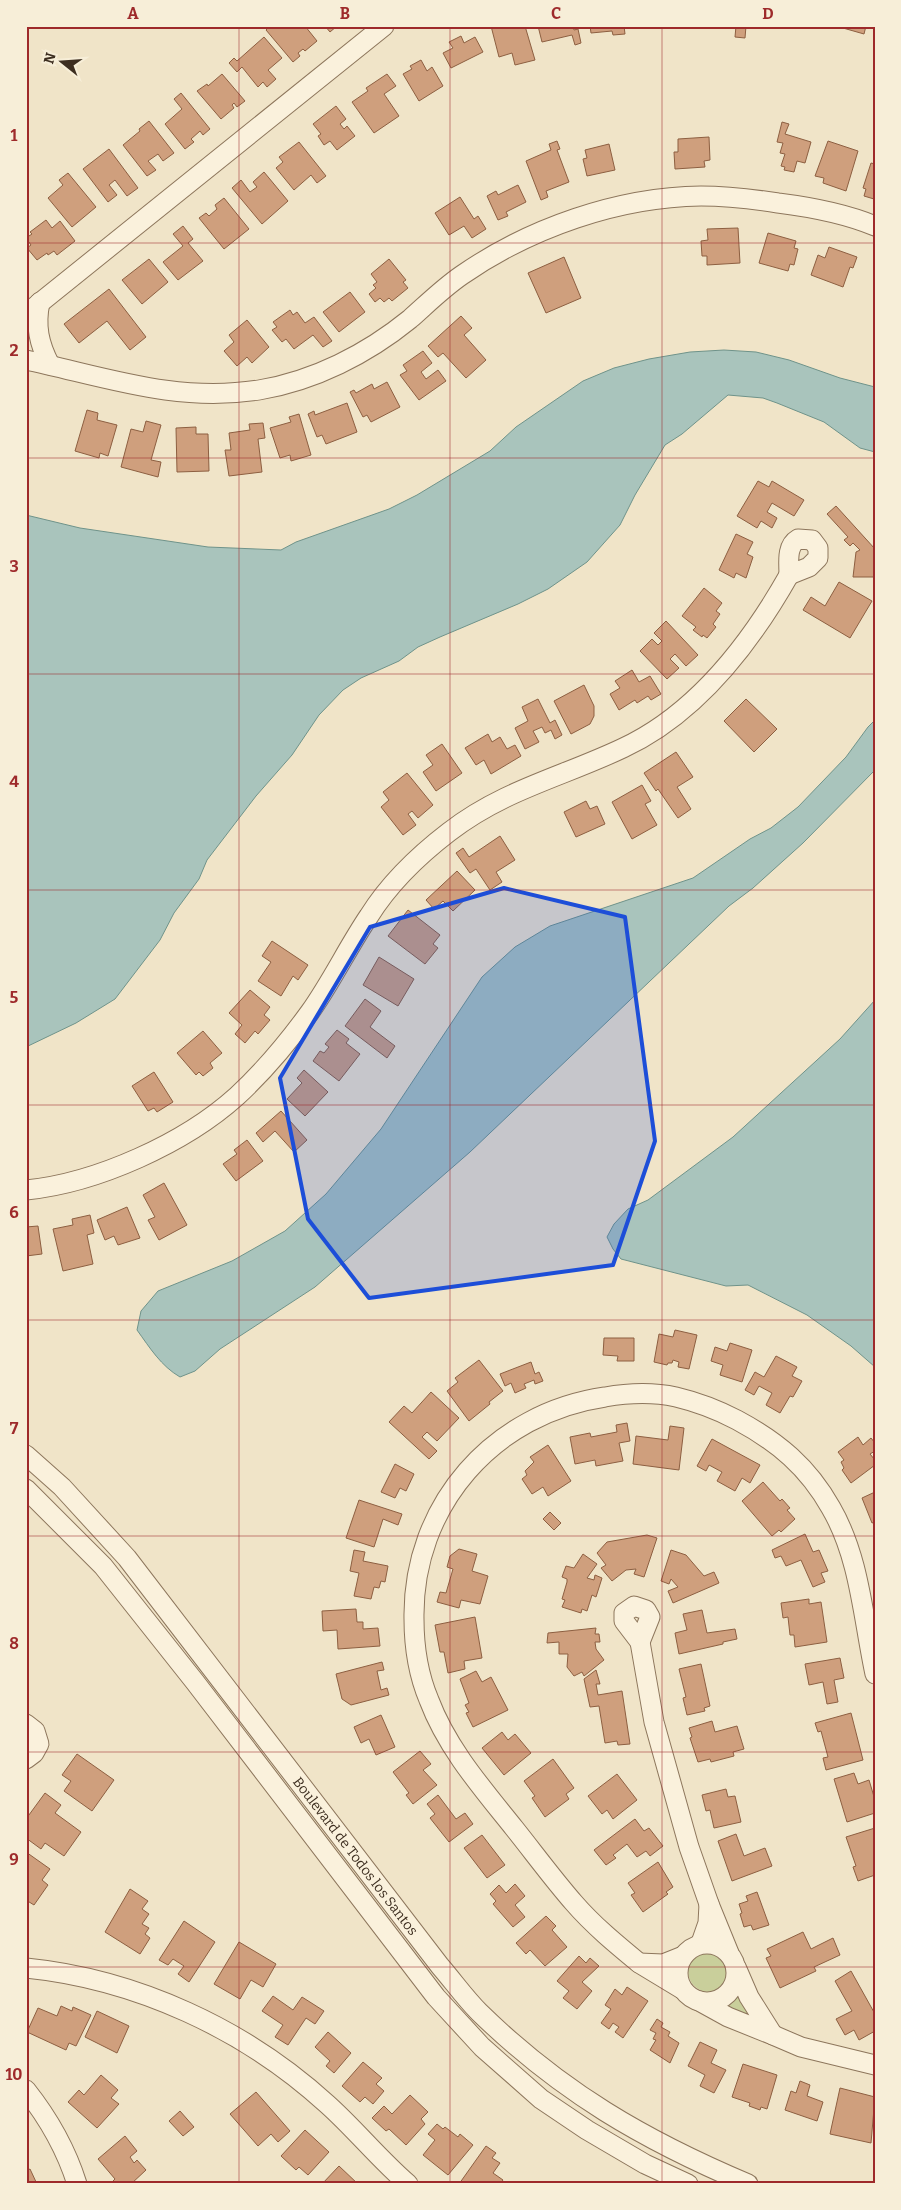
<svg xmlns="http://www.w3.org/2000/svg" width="901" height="2210" viewBox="0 0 901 2210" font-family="Bitter,serif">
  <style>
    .green { fill: #c9cf9b }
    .water { fill: #a9c4bc; stroke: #6f938a }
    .building { fill: #cf9f7d; stroke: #8d5f41 }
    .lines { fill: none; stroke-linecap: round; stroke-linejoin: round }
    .minor-casing { stroke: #8d765c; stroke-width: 21 }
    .minor { stroke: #faf1dc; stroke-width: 19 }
    .marked { fill: #1d4ed8; fill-opacity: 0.2; stroke: #1d4ed8; stroke-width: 4; stroke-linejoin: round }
    .grid { fill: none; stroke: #9e2a2b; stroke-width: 1; stroke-opacity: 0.55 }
    .labels { text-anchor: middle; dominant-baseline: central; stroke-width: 4; stroke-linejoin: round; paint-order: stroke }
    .street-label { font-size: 14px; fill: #3d2e20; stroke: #f7eed8 }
    .neatline { fill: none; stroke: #9e2a2b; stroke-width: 2 }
    .grid-label { font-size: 16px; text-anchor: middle; font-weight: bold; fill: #9e2a2b }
  </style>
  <rect width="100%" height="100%" fill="#f0e4c8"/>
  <path class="green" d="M688 1971a21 21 0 1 1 42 0a21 21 0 1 1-42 0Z
    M741,1990l16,31 -33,-16 10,-6z"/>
  <path class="water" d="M724,350l32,2 33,8 51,18 35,9v65l-15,-4 -36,-26 -47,-19 -14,-5 -35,-3 -46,39 -17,11 -30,50 -15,30 -33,37 -39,27 -30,15 -78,33 -22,10 -19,14 -38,17 -18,12 -24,25 -27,40 -36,41 -49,64 -8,19 -25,34 -14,27 -45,59 -39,24 -50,24v-532l54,13 128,19 73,3 15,-8 93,-33 28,-14 73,-44 26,-24 67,-46 31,-13 35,-9 41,-7z
    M875,720v50l-72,73 -50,45 -24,18 -259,246 -155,135 -95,62 -25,22 -15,6c-19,-11 -30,-29 -43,-47l4,-19 17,-20 74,-30 53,-30 41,-37 55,-65 101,-152 33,-30 35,-21 143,-48 57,-39 21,-11 27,-21 48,-50 22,-30z
    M875,1000v367l-24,-21 -44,-31 -59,-30 -22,1 -105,-27 -8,-10 -6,-12 7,-13 14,-15 20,-9 85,-63 107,-98z"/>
  <path class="building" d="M270,26h35l12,15 -12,10 -2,-2 -5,4 2,3 -7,6 -27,-32z
    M325,26h12l-7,6z
    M491,26h34l10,34 -20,5 -3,-12 -13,4z
    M538,26h35l1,4 4,-1 3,14 -6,2 -3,-10 -30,7z
    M590,26h34l1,8 -12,1 -1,-4 -21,2z
    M736,26h10l-1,12 -10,-1z
    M836,26h30l-2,8z
    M461,36l3,7 11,-6 8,15 -32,16 -8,-15 10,-5 -4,-6z
    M264,37l18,21 -14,12 8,9 -9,8 -4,-5 -5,5 -16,-20 -5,5 -8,-9 5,-5 3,3z
    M421,60l6,11 5,-4 11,19 -24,15 -16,-27 9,-5 -2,-3z
    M222,74l23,27 -8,6 -3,-4 -2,2 2,3 -13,11 -24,-28 10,-7 1,2z
    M387,74l9,12 -12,8 15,22 -25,17 -22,-31 16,-11 -2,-3z
    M181,93l29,36 -7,6 -3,-4 -9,8 3,3 -9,7 -20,-25 17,-15 -8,-10z
    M336,106l10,13 -6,5 4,5 3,-3 8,10 -18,14 -7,-9 -6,4 -6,-9 3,-2 -8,-10z
    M149,121l25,32 -11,8 -5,-7 -10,7 8,9 -9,6 -24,-31 17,-14 -1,-2z
    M782,122l7,2 -4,10 26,8 -6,21 -8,-2 -3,11 -10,-2 1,-3 -4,-1 4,-12 -5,-1 3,-10 -6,-1z
    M709,137l1,23 -6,1 1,6 -30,2 -1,-17h4v-13z
    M557,141l3,8 -3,1 12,32 -23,9 2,6 -7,3 -15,-39 25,-11 -2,-6z
    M828,141l30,10 -12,40 -23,-8 1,-5 -9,-2z
    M299,142l27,34 -9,7 -6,-8 -17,15 -18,-22 7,-6 -4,-5z
    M609,144l6,26 -28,6 -4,-17 4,-1 -2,-8z
    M109,149l29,39 -11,8 -12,-16 -6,5 8,10 -9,7 -25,-33z
    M871,163l4,1 -1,35 -10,-3 2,-7 -3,-1z
    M264,172l24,29 -26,23 -30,-36 9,-8 9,12 7,-5 -4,-5z
    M68,173l28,34 -24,20 -24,-29 15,-13 -4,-5z
    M518,185l8,17 -20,10 2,4 -10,4 -11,-24 9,-5 2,4z
    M460,197l14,22 4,-3 8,13 -14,9 -8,-12 -15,9 -14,-22z
    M224,198l25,31 -25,20 -25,-31 7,-5 3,3 8,-7 -2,-4z
    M46,220l6,8 8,-7 15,20 -18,14 -3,-4 -6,4 -1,-2 -10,7 -10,-12 4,-3 -5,-7 6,-4 -2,-2z
    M183,226l10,13 -5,4 15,18 -25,19 -15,-18 20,-16 -10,-12z
    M738,228l2,35 -33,2v-9h-5l-1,-15 7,-1 -1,-11z
    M768,233l28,8 -2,7 4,1 -4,16 -4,-1 -2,7 -29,-8z
    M829,247l28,10 -4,11 -3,-1 -7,20 -32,-12 7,-20 7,3z
    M564,257l17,41 -35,15 -18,-40z
    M149,259l19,23 -26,22 -20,-24z
    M389,259l17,21 -3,2 5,6 -16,13 -3,-3 -5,4 -4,-4 -5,4 -6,-8 7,-6 -3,-3 4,-3 -6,-8z
    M109,289l37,48 -16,13 -23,-29 -28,22 -15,-19z
    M350,292l15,20 -26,20 -16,-20z
    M290,310l3,5 4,-3 8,11 9,-6 18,24 -9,6 -10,-12 -19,14 -8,-10 -4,3 -10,-12 5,-3 -4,-5z
    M461,316l11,12 -8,7 22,25 -20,18 -23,-25 -5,4 -10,-11z
    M247,320l22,27 -17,16 -5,-6 -10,9 -13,-15 10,-9 -5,-7z
    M423,351l9,12 -11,9 5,7 12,-9 8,11 -27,19 -19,-25 7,-4 -4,-6z
    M387,382l13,25 -29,15 -4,-7 -4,2 -13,-25 4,-2 2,3 16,-9 2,5z
    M347,403l10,29 -31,12 -4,-9 -5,2 -9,-23 6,-3 1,4z
    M87,410l11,3 -1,7 20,5 -9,31 -8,-3 -1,5 -24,-7z
    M299,414l12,41 -20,6 -1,-6 -10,3 -10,-30 21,-6 -2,-5z
    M146,421l15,4 -10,35 10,2 -3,15 -37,-10 10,-38 12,3z
    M263,423l2,15 -7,1 4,33 -33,4 -4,-26h6l-2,-17 21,-3 -1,-6z
    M196,427v7h12l1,37 -32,1 -1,-44z
    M758,481l11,6 3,-6 32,19 -10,16 -22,-13 -5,9 10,6 -5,10 -11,-7 -4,7 -20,-12z
    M836,506l39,43v28h-22l3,-25 4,-2 -7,-7 -3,3 -6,-6 4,-3 -21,-23z
    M736,534l17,8 -6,12 6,3 -7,21 -10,-5 -2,5 -15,-8z
    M839,582l33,19 -22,37 -47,-28 8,-13 14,9z
    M704,588l18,15 -6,8 4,3 -7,10 3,3 -9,11 -4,-3 -1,2 -9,-7 3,-3 -14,-11z
    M666,621l32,34 -12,11 -11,-12 -5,5 9,9 -12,11 -27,-28 12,-12 6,6 4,-4 -8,-8z
    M632,670l7,12 11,-6 11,18 -10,6 -3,-4 -11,7 -2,-3 -16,10 -9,-16 10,-6 -5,-7z
    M584,685l10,21v10l-4,8 -19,10 -17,-33z
    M538,699l12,24 5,-3 7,15 -7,4 -4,-9 -6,3 -3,-6 -9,4 6,11 -14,7 -10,-21 13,-7 -6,-14z
    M746,699l31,30 -23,23 -30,-31z
    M488,734l4,8 8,-5 7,12 8,-4 6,11 -30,18 -7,-14 -8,5 -11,-17z
    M442,744l20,29 -26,18 -13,-19 10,-7 -7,-10z
    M676,752l17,25 -16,10 14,22 -13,9 -20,-29 -2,2 -12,-18z
    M407,773l26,32 -15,13 -6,-7 -4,3 8,11 -13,10 -22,-28 8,-7 -6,-8z
    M642,785l9,16 -6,3 12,21 -25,14 -20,-37z
    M586,801l4,8 7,-3 8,18 -29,13 -12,-25z
    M500,836l15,24 -19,12 6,10 -12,8 -14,-21 -6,4 -14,-20 7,-5 6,9z
    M457,871l18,19 -22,21 -10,-10 -9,8 -8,-9z
    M408,910l32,25 -7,9 5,4 -13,16 -37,-28z
    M272,941l36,24 -10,15 -5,-4 -12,20 -23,-15 13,-19 -9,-6z
    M379,957l35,22 -16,27 -35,-21z
    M250,990l20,17 -6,8 6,5 -12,14 -3,-3 -10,12 -10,-9 7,-9 -13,-12z
    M365,999l16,12 -11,16 25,19 -8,12 -42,-32z
    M337,1030l12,9 -3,4 14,11 -21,27 -26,-20 7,-10 4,2 5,-6 -4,-3z
    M203,1031l19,22 -12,10 3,5 -10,8 -4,-4 -3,3 -19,-22z
    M304,1070l24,22 -23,24 -18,-17 15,-16 -5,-5z
    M154,1072l19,30 -16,10 -3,-4 -6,3 -16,-25z
    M281,1111l26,29 -13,12 -19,-21 -12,11 -7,-9z
    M247,1140l16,21 -27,20 -13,-17 14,-10 -3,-4z
    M164,1183l23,42 -28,15 -11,-20 7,-3 -12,-22z
    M127,1207l13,31 -22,7 -4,-9 -9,4 -8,-20z
    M90,1215l4,18 -7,2 6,29 -30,7 -10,-42 20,-4 -1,-6z
    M38,1226l4,28 -16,2v-29z
    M675,1330l22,5 -8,34 -11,-2 1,-5 -6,-2 -1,3h-4l-1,2 -13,-3 5,-28 14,3z
    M604,1338h30v23h-17l1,-5 -15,-1z
    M730,1343l22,7 -10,32 -22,-7 3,-10 -12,-4 4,-14 12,4z
    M776,1356l21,11 -5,9 10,5 -9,16 -3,-1 -10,17 -14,-8 6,-12 -13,-7 -5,9 -9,-5 10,-18 9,5z
    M479,1360l24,31 -14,11 1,2 -21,17 -22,-30 11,-9 -3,-4z
    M531,1362l4,12 4,-2 4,9 -8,3 -1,-4 -10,4 2,4 -11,5 -4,-10 -6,3 -5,-12z
    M431,1392l28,26 -22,23 -10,-9 -5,5 15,14 -8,8 -40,-37 15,-16 8,7z
    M627,1423l3,18 -11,2 4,18 -27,5 -1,-6 -20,4 -5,-27 20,-4 1,4 26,-5 -1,-7z
    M670,1426l14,2 -5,42 -46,-6 3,-28 32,4z
    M858,1437l5,8 8,-7 4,5v8l-5,3 5,6v5l-24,18 -9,-13 2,-2 -3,-6 3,-2 -6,-8z
    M712,1439l48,26 -10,18 -8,-5 -7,13 -18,-10 5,-9 -13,-7 -3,6 -9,-5z
    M548,1445l23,36 -23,15 -5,-9 -11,7 -10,-15 5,-4 -2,-4 9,-9 -4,-5z
    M395,1464l19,10 -8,17 -6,-3 -5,10 -14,-6z
    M763,1482l17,19 2,-2 8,9 -3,2 8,9 -14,13 -2,-2 -7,6 -30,-35z
    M875,1492v30l-3,1 -10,-25z
    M359,1500l43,14 -4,11 -15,-6 -9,28 -28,-9z
    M550,1512l11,11 -7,7 -11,-11z
    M805,1534l8,18 6,-2 9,21 -7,2 4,9 -12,5 -12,-27 -15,6 -5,-10 -6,2 -3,-8z
    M647,1535l10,3 -13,39 -10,-3 2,-5 -10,1 -14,11 -11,-13 5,-3 -9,-12 10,-11z
    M459,1549l18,5 -5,17 16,5 -8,28 -19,-4 -2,8 -22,-6 3,-10 6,1 7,-24 -6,-2 3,-11z
    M354,1550l11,2 -2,9 25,5 -3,16 -4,-1 -2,7 -5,-1 -3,12 -17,-3 5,-23 -9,-2z
    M671,1550l15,5 18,21 10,-4 5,11 -46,20 -5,-12 10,-4 -7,-8 -2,5 -8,-3z
    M583,1554l14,10 -10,14 7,2 1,-5 7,3 -6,19 -4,-2 -5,16 -5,-2 -1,4 -19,-6 3,-7 -3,-1 5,-17v-3l-5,-2 4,-11 8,2z
    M809,1599v5l12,-2 6,40 -32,5 -1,-12h-4l-2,-18 -5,1 -2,-15z
    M356,1609l1,13h6v7l15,-1 2,18 -42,3 -1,-19 -14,1 -1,-20z
    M702,1610l5,23 28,-4 2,10 -14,3v2l-44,10 -4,-21 12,-3 -4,-16z
    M475,1617l7,41 -18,3 1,8 -17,4 -4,-21h-4l-5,-27z
    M596,1628l-1,6h4l1,8h-5l1,7 8,11 -20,16 -2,-4 -8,4 -7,-9 1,-13h-9v-12l-12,1 1,-10z
    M840,1658l4,20 -10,2 4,22 -11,2 -4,-22 -14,3 -4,-21z
    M382,1662l2,8 -7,1 4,19 6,-2 2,7 -38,10 -9,-6 -6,-25z
    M701,1664l9,42 -6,2 1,3 -18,4 -4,-17 3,-1 -7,-28z
    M596,1670l4,14h-4l2,11 24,-4 8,53 -12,1 -1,-4 -12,2 -6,-37 -9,1 -6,-28z
    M476,1671l6,11 9,-5 17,33 -35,17 -7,-14 3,-1 -4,-7 4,-2 -9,-24z
    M851,1713l12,47 -37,10 -3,-12 5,-1 -7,-26 -3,1 -3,-9z
    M381,1715l14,32 -19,8 -7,-16 -8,4 -7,-16z
    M712,1721l3,11 22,-6 7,23 -11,3 1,4 -23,6 -1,-3 -12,3 -8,-24 2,-1 -3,-9z
    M502,1732l6,8 7,-6 16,19 -27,22 -22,-27z
    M420,1751l11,13 -8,6 14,15 -24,19 -7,-9 3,-2 -16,-21z
    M77,1754l37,26 -22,31 -28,-20 7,-10 -9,-6z
    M553,1759l21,29 -8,6 3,5 -24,18 -13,-19 3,-2 -11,-15z
    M854,1773l4,11 11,-4 6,20v13l-28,9 -13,-43z
    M617,1774l20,26 -24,19 -6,-9 -5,4 -14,-18z
    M726,1789l2,8 7,-1 6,26 -27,6 -4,-18 -4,1 -4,-16z
    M45,1793l16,12 -6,8 26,19 -17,24 -19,-13 -4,6 -15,-11v-19z
    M438,1795l18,24 9,-6 8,11 -24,18 -19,-24 5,-4 -8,-10z
    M635,1819l9,12 5,-3 14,18 -13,10 -4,-5 -9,6 -10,-13 -14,11 3,3 -10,7 -12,-15z
    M875,1828v47l-17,6 -5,-14 3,-1 -10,-29z
    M736,1834l8,22 21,-8 7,18 -40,15 -14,-40z
    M482,1835l23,30 -18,13 -23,-30z
    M26,1852l24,17 -8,11 6,5 -14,20 -8,-5z
    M658,1862l15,25 -7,5 2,2 -25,18 -12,-17 4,-2 -7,-10z
    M515,1884l10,12 -10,9 10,12 -12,10 -20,-23 3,-3 -6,-7 9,-9 7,8z
    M130,1889l18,12 -6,8 7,5 -7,10 7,4 -4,6 5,4 -10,16 -35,-22z
    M757,1892l12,33 -16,5 -2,-5 -7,2 -4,-13 2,-1 -3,-9 9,-3 -2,-5z
    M546,1916l10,10 -4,4 15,17 -22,19 -15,-16 -4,4 -10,-11z
    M184,1921l31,21 -26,40 -11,-8 6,-8 -11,-7 -5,6 -9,-5z
    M803,1932l8,17 22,-11 7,17 -26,12 2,4 -36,17 -14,-30 5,-2 -4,-7z
    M239,1942l37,22 -13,23 -12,-7 -11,19 -26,-15z
    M579,1956l7,7 4,-5 9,8 -17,16 10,9 -15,18 -14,-11 6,-7 -12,-10z
    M851,1971l24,43v17l-16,9 -5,-10 -9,5 -9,-16 16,-8 -17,-30z
    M627,1987l21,14 -25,37 -8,-6 4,-5 -6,-4 -4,6 -8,-6 10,-14 -6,-4 10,-16 7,6z
    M273,1996l20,14 9,-13 22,14 -9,13 -9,-6 -18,27 -13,-8 8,-12 -21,-14z
    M61,2006l11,5 1,-4 18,8 -15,31 -7,-3 -3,7 -39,-18 11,-24 19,8z
    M97,2011l32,15 -12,27 -32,-16z
    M657,2019l6,4 -2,4 9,5 -2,4 11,7 -9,20 -20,-13 6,-10 -3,-1 3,-6 -6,-3z
    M328,2032l23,21 -17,20 -8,-7 4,-5 -15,-14z
    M700,2042l17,8 -6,13 15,7 -12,23 -14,-7 5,-11 -17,-9z
    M363,2062l19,16 -6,6 8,7 -11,13 -8,-7 -5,5 -18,-16z
    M743,2064l34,11 -10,34 -6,-2 -1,3 -11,-4 1,-3 -18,-6z
    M101,2075l17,15 -7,8 8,6 -22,24 -29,-26 11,-12 5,5z
    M800,2081l10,4 -3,11 16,6 -6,19 -32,-11 6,-19 5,2z
    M840,2088l35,9 -4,46 -41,-9z
    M256,2092l34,39 -12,11 -7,-8 -13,12 -28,-32z
    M410,2095l18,17 -7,7 4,5 -19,21 -17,-16 -3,2 -14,-13 12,-12 8,8z
    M180,2111l14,16 -11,9 -14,-15z
    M437,2124l6,5 2,-2 13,10 2,-3 13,11 -25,30 -25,-20 12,-15 -7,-6z
    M305,2130l24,22 -21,23 -9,-8 -3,3 -15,-14z
    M125,2136l12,15 -7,6 4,6 3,-3 9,10 -15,14h-17l-2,-2 3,-3 -17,-20z
    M486,2146l10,7 -4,5 8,5 -7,10 10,7 -3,4h-41z
    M339,2166l19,18h-36z
    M30,2169l7,15h-11v-13z"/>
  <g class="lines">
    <defs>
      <g id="minor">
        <path d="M40,302c-5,24 -1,42 10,63"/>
        <path d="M26,314l358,-288"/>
        <path d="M26,360c80,17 150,43 233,30 55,-9 108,-36 151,-71 17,-15 33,-31 52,-44 68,-47 156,-78 239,-79 26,0 51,3 77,7 32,4 66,10 97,23"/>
        <path d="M798,539l14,1 6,8v10l-9,9 -20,8c0,-12 -3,-29 9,-36z"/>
        <path d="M26,1190c71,-7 159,-47 211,-94 27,-25 52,-55 73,-84 22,-31 38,-65 59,-96 20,-32 50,-61 80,-84 54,-42 113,-55 174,-84 73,-34 127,-104 166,-173"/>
        <path id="s1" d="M26,1455l36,32 65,71 313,408c13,15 25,32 39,46 82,80 165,128 269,172"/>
        <path d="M26,1489l77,77 92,116 241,315 46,50 59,52 46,31 58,34 43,20"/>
        <path d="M634,1606l12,4 4,7 -10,25 -16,-21v-8z"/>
        <path d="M640,1642l14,80 35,125 20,57"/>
        <path d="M26,1724l9,7 4,13 -5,9 -8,6"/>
        <path d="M701,1943l7,-20 1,-19 20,49"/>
        <circle cx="707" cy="1973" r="29"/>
        <path d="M639,1963c-23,-19 -46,-38 -65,-60 -21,-24 -40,-50 -60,-75 -32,-40 -67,-80 -85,-128 -11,-26 -15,-54 -15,-81 -2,-114 80,-206 191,-222 23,-4 48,-5 71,0 21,5 42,13 61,23 41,22 71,47 94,88 29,50 32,110 44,166"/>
        <path d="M26,1968c110,11 219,61 301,136 28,25 52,55 81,80"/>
        <path d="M682,1989l-43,-26 24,1 20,-8"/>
        <path d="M699,2001l29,16 45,18 -24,-38 -13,-30"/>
        <path d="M773,2035l28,12 74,18"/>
        <path d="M26,2090c23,29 40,59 51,94"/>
      </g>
    </defs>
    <use href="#minor" class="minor-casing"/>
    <use href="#minor" class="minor"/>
  </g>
  <path class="marked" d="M504,888l121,29 30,224 -42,124 -244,33 -61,-79 -28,-141 90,-151z"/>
  <path class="grid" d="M239,26v2158M450,26v2158M662,26v2158M26,243h849M26,458h849M26,674h849M26,890h849M26,1105h849M26,1320h849M26,1536h849M26,1752h849M26,1967h849"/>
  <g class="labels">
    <g class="street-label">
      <text stroke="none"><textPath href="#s1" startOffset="520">Boulevard de Todos los Santos</textPath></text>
    </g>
  </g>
  <rect width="901" height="2210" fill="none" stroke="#f7eed8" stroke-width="55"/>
  <g transform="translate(62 62) rotate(287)" stroke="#f7eed8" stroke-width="4" paint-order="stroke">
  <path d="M0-4L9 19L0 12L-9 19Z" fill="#3d2e20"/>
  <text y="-8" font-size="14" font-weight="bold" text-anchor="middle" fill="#3d2e20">N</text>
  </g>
  <rect x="28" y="28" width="846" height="2154" class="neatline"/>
  <g class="grid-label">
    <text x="133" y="19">A</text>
    <text x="345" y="19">B</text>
    <text x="556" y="19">C</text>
    <text x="768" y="19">D</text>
    <text x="14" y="141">1</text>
    <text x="14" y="356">2</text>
    <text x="14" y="572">3</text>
    <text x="14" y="787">4</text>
    <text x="14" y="1003">5</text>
    <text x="14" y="1218">6</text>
    <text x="14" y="1434">7</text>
    <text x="14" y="1649">8</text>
    <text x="14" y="1865">9</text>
    <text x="14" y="2080">10</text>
  </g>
</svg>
